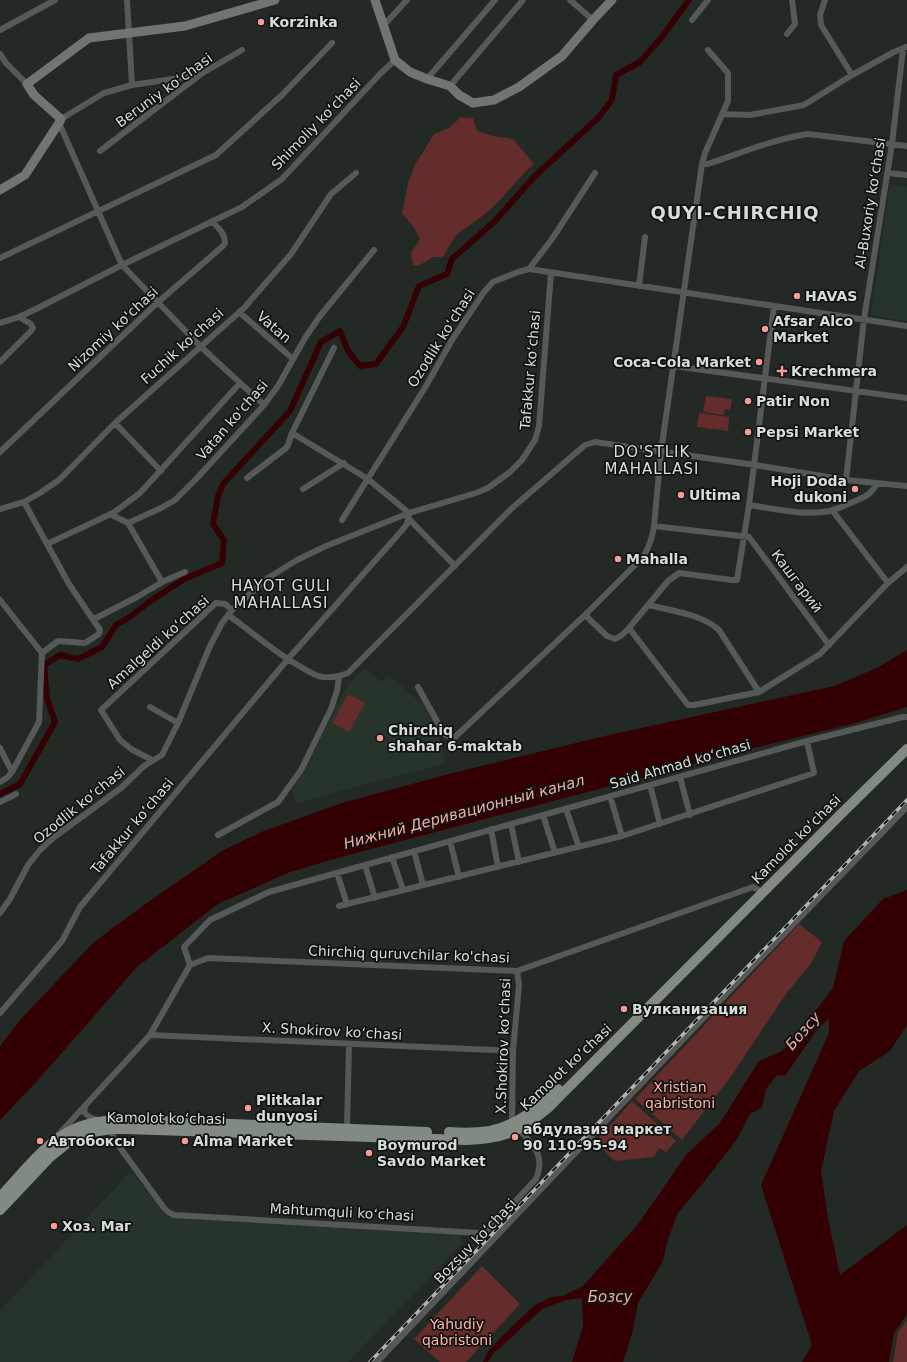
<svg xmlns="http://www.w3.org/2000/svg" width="907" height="1362" viewBox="0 0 907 1362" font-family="'DejaVu Sans',sans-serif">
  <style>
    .built { fill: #27342b }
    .green { fill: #642c2a }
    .water { fill: #330003 }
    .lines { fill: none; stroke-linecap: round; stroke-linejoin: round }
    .canal { stroke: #330003; stroke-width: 6 }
    .street { stroke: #565957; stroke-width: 6 }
    .secondary { stroke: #6f7571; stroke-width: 9 }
    .primary { stroke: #828a84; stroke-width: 10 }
    .rail-casing { stroke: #b1b5b2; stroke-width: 3.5 }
    .rail { stroke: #0f1210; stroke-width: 2; stroke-dasharray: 6; stroke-linecap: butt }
    .poi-dot { fill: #f59c96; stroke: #0f1210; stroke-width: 1.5 }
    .labels { text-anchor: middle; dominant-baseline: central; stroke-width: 3.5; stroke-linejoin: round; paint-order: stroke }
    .poi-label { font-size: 14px; font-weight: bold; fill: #d9ddda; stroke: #0f1210; text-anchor: start }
    .street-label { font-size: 14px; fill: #d9ddda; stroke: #0f1210 }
    .park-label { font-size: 14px; fill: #ffb2ac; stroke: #0f1210 }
    .neighbourhood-label { font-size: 15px; letter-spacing: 1px; fill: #d9ddda; stroke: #0f1210 }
    .water-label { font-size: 15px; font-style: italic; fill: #f6aaa4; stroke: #0f1210 }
    .district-label { font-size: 18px; font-weight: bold; letter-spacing: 1px; fill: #d9ddda; stroke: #0f1210 }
  </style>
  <rect width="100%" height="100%" fill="#232a25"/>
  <path class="built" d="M890,184l17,3v134l-36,-6z
    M364,668l18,14 6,-7 44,37 14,51 -150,40 -4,-12 57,-108z
    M131,1171l36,46 293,16 3,10 -115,119h-348v-51z"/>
  <path class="green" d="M461,117l12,1 4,13 16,5 20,3 21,25 -6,5 -29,32 -15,14 -28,20 -13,22h-9l-16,9 -5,-1 -2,-12 9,-14 -6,-11 -12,-15 6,-30 7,-18 19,-31 15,-6z
    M706,396l26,3 -2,11 -5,-1 -1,6 -21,-3z
    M699,413l30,4 -1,14 -31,-4z
    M348,694l17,9 -16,29 -17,-9z
    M799,924l23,18 -12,23 -24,29 -54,81 -50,65 -47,-41z
    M632,1101l44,40 -10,11 -7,-4 -5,9 -39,4 -20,-19z
    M482,1266l38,38 -54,58h-26l-26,-23z
    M907,1320v42h-14l5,-30z"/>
  <path class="water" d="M907,650v57l-55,17 -102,25 -409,108 -51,15 -72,32 -81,63 -98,112 -39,41v-74l21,-27 73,-77 50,-37 78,-54 39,-19 81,-29 107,-29 160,-39 225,-49 43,-18z
    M907,890v135l-17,26 -31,20 -25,40 -13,60 7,47 12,57 67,-50v89l-13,19 -5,29h-87l10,-17 -51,-160 68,-152v-15l-13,13 -31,45 -8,-1 -11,14 -4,18 -12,7 -13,25 -33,43 -27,32 -10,29 -4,18 -25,42 -6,31 -9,28h-51l11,-36 -1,-28 -16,2 -24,9 -50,46 -4,7h-5l6,-12 15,-16 31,-29 16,-8 12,-1 20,-10 56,-63 47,-68 34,-32 39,-62 23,-10 18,-20 33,-43 11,-47 39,-42z"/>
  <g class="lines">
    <path class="canal" d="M0,794l20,-10 35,-62 -8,-24 -3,-33 16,-10 18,4 24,-12 14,-22 14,-8 19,-15 35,-23 38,-16 2,-23 -11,-16 5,-28 5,-12 67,-73 31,-69 19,-11 8,20 12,15 16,-2 27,-37 16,-41 28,-12 5,-15 43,-38 39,-44 64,-59 13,-17 2,-7 3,-19 24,-13 21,-24 28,-38"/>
    <path class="street" d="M127,0l5,85
      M570,0l23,20
      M825,0l-5,15 1,10 31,50
      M692,20l16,-20
      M383,26l24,-26
      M0,30l55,-30
      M787,34l8,-10 -3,-24
      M0,54l6,9 21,21
      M427,79l68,-79
      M450,86l73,-86
      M722,114l28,1 54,-10 48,-30 42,-23 12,-5
      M61,119l43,-26 28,-8 68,-10
      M59,123l63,142 78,81 64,59
      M100,151l101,-77 41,-24
      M702,164h6c33,-11 66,-25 100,-30l99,12
      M887,173l20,2
      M0,258l216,-103 67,-61 49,-51
      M529,269l378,57
      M639,286l6,-49
      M239,312l54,47
      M0,323l19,-6 17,-8 86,-44 120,-58 40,-28 98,-105 15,-14
      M0,362l31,-31 2,-3 -2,-4 -12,-7
      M674,366l233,32
      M115,423l46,48
      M292,433l76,46 41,34
      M0,452l157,-149 66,-57 2,-3c0,-10 -7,-15 -13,-22
      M247,478l39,-30 2,-3 4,-12 42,-85
      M846,480l18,-161 28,-175 11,-95
      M303,489l41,-26
      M24,502l45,82 31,46 -1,4 -14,9 -27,-2 -16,12
      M749,505c27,4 55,11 81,6 8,-2 16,-6 23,-9 12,-5 19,-8 24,-19
      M0,509l24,-7 16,-9 19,-13 56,-57 129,-115 47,-54 40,-60 25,-21
      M832,510l56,73
      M110,514l18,9 34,59
      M409,519l46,47
      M342,520l84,-134 26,-46 32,-48 9,-10 25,-10 11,-3 23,-30 43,-66
      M128,523l33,-15 14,-8 23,-23 66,-72 14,-19 27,-48 15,-22 54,-66
      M654,526l95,11 80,108
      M47,544l66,-31 27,-20 100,-110
      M0,600l42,53
      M649,605c22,6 53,9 70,25l40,62
      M228,615c23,16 44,35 68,49 7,4 14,9 22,12 11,3 20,1 30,-3l163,-164 74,-64 10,-3 160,23 91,15 61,6
      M585,615l22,21 8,3 7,-4 7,-7 39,-47 11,-8 53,7h5l12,-75 25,-199
      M94,619l43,-22 27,-16 21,-9
      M629,628l59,77h6l65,-13 61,-38 68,-71 19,-16
      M418,687l26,47 6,3h5l130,-122 59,-59c5,-10 9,-19 10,-30l7,-74 41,-288 3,-11 23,-52v-28l-20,-23
      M150,707l28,16
      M0,748l12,24
      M152,760l-21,-11 -11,-9 -19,-30 115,-107 9,1 7,6
      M680,777l10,38
      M0,782l8,-5 4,-5 27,-50 3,-69
      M650,785l10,39
      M610,796l12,40
      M0,802l16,-8
      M566,809l13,38
      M543,815l12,38
      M511,824l8,38
      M491,829l7,38
      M218,835l60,-33 23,-32 30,-61 6,-18 2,-14
      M450,841l9,36
      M414,851l9,34
      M392,857l11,33
      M365,865l10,33
      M337,873l10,31
      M339,906l283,-70 192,-63 -7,-32
      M0,913l10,-14 18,-34 12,-15 13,-12 68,-50 23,-22 18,-11 16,-32 32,-77 12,-23 10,-13 36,-32 29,-18 29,-14 83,-33 67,-20 12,-5 22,-16 12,-12 13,-20 4,-14 12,-153
      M190,965l18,-7 309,13 236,-84 4,2
      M0,1013l62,-72 18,-34 208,-248 116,-131 3,-4 2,-11
      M150,1035l363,16
      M85,1106l-1,6c4,5 9,7 15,8
      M512,1123l1,-72 6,-66 -2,-14
      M112,1129l1,9 51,70 4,4 6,3 306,18 4,-1 7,-5 45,-48c10,-24 -3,-33 -17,-50
      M347,1129l2,-85
      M59,1134l91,-99 40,-70 -6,-18 26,-27 59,-28 538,-151 96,-24h4
      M377,1362l375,-395 155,-160"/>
    <path class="secondary" d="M375,0l20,60 15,12 17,7 23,7 9,9 14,8 21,-3 25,-13 43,-31 31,-36 19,-20
      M0,190l25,-15 34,-52 2,-4 -27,-24 -7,-11 62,-46 96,-12 90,-26"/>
    <path class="primary" d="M449,1132c13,1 27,1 41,-1 26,-5 49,-24 68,-42
      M0,1197c21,-22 46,-56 74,-68 19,-9 40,-9 61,-9l292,12
      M0,1210l50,-53 21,-17 21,-8 20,-3h13l341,11c38,-1 53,-8 82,-32l292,-293 67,-66"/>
    <defs>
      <path id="rail" d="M370,1362l537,-562"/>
    </defs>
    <use href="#rail" class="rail-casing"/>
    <use href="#rail" class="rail"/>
  </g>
  <g class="poi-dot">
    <circle cx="261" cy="22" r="4"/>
    <circle cx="797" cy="296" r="4"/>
    <circle cx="765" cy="329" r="4"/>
    <circle cx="759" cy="362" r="4"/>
    <path d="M780 365h4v4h4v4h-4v4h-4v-4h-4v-4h4z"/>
    <circle cx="748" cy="401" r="4"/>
    <circle cx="748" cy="432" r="4"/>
    <circle cx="855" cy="489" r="4"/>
    <circle cx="681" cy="495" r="4"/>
    <circle cx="618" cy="559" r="4"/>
    <circle cx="380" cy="738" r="4"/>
    <circle cx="624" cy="1009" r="4"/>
    <circle cx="248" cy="1108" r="4"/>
    <circle cx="515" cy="1137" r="4"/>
    <circle cx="40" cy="1141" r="4"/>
    <circle cx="185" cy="1141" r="4"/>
    <circle cx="369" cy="1153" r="4"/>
    <circle cx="54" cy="1226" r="4"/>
  </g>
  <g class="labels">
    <g class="poi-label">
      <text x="269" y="22">Korzinka</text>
      <text x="805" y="296">HAVAS</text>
      <text x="773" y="321">Afsar Alco<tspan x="773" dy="16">Market</tspan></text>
      <text x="751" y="362" text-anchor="end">Coca-Cola Market</text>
      <text x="791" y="371">Krechmera</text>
      <text x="756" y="401">Patir Non</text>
      <text x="756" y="432">Pepsi Market</text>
      <text x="847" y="481" text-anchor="end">Hoji Doda<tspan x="847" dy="16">dukoni</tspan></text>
      <text x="689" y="495">Ultima</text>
      <text x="626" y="559">Mahalla</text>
      <text x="388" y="730">Chirchiq<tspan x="388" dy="16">shahar 6-maktab</tspan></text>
      <text x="632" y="1009">Вулканизация</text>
      <text x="256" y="1100">Plitkalar<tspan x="256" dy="16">dunyosi</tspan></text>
      <text x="523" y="1129">абдулазиз маркет<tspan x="523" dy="16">90 110-95-94</tspan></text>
      <text x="48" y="1141">Автобоксы</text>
      <text x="193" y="1141">Alma Market</text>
      <text x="377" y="1145">Boymurod<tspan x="377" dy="16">Savdo Market</tspan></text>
      <text x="62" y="1226">Хоз. Маг</text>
    </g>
    <g class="street-label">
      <text transform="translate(164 90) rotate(-36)">Beruniy ko‘chasi</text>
      <text transform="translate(316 124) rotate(-46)">Shimoliy ko‘chasi</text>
      <text transform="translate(870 203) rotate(-81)">Al-Buxoriy ko‘chasi</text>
      <text transform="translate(274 327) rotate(41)">Vatan</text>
      <text transform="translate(113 329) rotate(-43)">Nizomiy ko'chasi</text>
      <text transform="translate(441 338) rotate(-58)">Ozodlik ko‘chasi</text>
      <text transform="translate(182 346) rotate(-42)">Fuchik ko'chasi</text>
      <text transform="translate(530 370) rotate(-85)">Tafakkur ko‘chasi</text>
      <text transform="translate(232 420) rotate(-49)">Vatan ko'chasi</text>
      <text transform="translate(797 581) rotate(53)">Кашгарий</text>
      <text transform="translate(158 642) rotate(-42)">Amalgeldi ko‘chasi</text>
      <text transform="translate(680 764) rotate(-16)">Said Ahmad ko‘chasi</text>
      <text transform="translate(79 805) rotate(-39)">Ozodlik ko‘chasi</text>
      <text transform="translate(132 826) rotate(-50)">Tafakkur ko‘chasi</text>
      <text transform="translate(796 839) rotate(-45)">Kamolot ko‘chasi</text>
      <text transform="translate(409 954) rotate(2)">Chirchiq quruvchilar ko'chasi</text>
      <text transform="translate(332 1031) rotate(3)">X. Shokirov ko‘chasi</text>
      <text transform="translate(503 1046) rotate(-88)">X.Shokirov ko‘chasi</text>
      <text transform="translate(566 1067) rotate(-43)">Kamolot ko‘chasi</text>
      <text transform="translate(166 1118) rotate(1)">Kamolot ko‘chasi</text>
      <text transform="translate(342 1212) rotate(3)">Mahtumquli ko‘chasi</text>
      <text transform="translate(475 1241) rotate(-46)">Bozsuv ko‘chasi</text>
    </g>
    <g class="park-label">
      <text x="680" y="1087">Xristian<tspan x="680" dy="16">qabristoni</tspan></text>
      <text x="457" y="1324">Yahudiy<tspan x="457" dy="16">qabristoni</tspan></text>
    </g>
    <g class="neighbourhood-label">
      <text x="652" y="452">DO'STLIK<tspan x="652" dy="17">MAHALLASI</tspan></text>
      <text x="281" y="586">HAYOT GULI<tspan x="281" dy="17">MAHALLASI</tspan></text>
    </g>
    <g class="water-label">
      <text transform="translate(464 812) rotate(-15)">Нижний Деривационный канал</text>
      <text transform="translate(803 1031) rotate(-49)">Бозсу</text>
      <text x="610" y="1297">Бозсу</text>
    </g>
    <g class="district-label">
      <text x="735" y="212">QUYI-CHIRCHIQ</text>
    </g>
  </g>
</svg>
